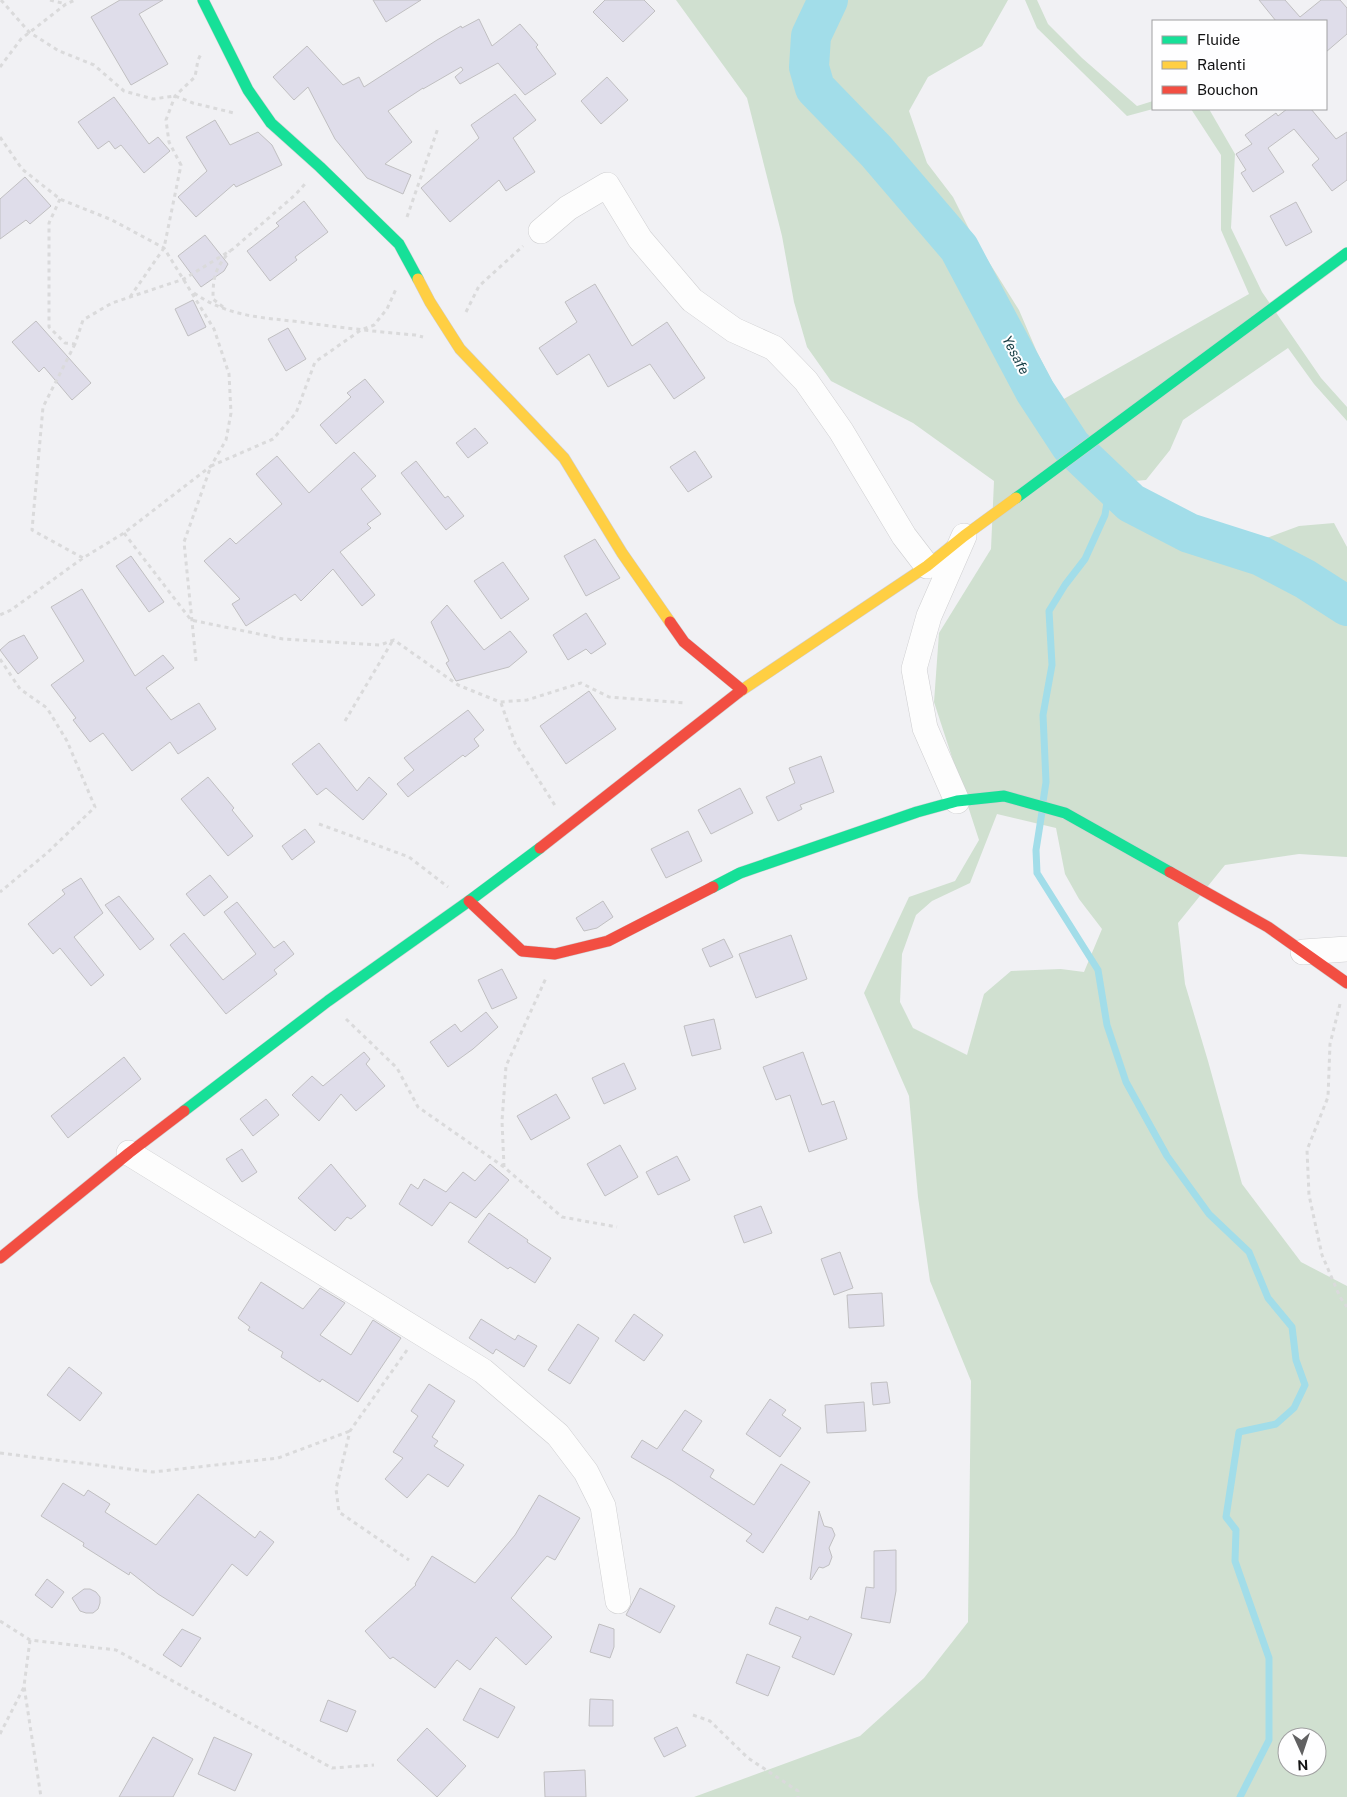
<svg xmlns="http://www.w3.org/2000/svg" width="1347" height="1797" viewBox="0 0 1347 1797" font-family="'Public Sans',sans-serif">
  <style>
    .green { fill: #d0e0d0; fill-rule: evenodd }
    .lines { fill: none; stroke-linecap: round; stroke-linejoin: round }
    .stream { stroke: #a2dde9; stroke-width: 7 }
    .river { stroke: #a2dde9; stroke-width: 40 }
    .building { fill: #dfddea; stroke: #c0bfc1 }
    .street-casing { stroke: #cfcfd1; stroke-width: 26 }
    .fast-casing { stroke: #cfcfd1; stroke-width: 12 }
    .slow-casing { stroke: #cfcfd1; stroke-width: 12 }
    .jam-casing { stroke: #cfcfd1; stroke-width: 12 }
    .path { stroke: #dadadb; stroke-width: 3; stroke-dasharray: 4 4; stroke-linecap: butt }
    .street { stroke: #fdfdfd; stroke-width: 25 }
    .fast { stroke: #16e098; stroke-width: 11 }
    .slow { stroke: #ffcf43; stroke-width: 11 }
    .jam { stroke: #f24e42; stroke-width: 11 }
    .labels { text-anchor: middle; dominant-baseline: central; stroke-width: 4; stroke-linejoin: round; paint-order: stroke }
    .water-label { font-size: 14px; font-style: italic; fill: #153d44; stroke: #fefeff }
  </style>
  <rect width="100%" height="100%" fill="#f1f1f4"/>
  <path class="green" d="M676,0h332l-26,46 -54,31 -19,34 18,52 26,34 19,38 47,75 18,42 25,48 187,-106 -28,-64v-75l-30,-46h18l26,45 -4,74 31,64 59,86 26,29v14l-33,-37 -26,-36 -105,72 -13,30 -24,30 -36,3 21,20 58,30 72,23 3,-17 35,-13 35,-3 13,24v310l-48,-3 -74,11 -47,58 7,61 23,77 34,123 59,78 46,24v511h-653l166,-61 64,-58 44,-56 3,-241 -41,-100 -12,-84 -9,-101 -45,-103 45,-96 46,-16 24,-41 -45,-138 5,-69 52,-84 3,-68 -81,-58 -82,-42 -24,-34 -13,-45 -12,-66 -35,-138zM997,814l59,14 9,46 14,25 23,30 -18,43 -23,-3 -50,2 -27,23 -17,61 -54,-27 -13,-26 2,-48 14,-39 16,-14 38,-18zM1287,1737h30v30h-30z
    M1025,0h12l11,24 34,34 55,48 16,-5v8l-26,7 -90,-88z"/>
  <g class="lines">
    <path class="stream" d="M1043,802l3,-20 -3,-67 9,-50 -3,-54 16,-26 20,-26 20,-44 5,-32
      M1042,812l-6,38 1,23 61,97 9,55 19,57 41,74 42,58 40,38 19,46 24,29 4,33 9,25 -11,23 -18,16 -37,8 -13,85 10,13 -1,31 34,97v82l-29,57"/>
    <path class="river" d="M828,0l-17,36 -2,31 6,21 61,63 83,97 76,143 36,55 60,57 58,30 72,23 44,23 42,27"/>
  </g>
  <path class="building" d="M120,0h43l-24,14 29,50 -37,21 -40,-68z
    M373,0h48l-35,22z
    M605,0h39l11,11 -32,31 -30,-30z
    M1259,0h26l15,17 21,-17h19l7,8v26l-21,18v-31h-50z
    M479,19l13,27 28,-22 18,21 -2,2 20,27 -31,21 -27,-32 -38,21 -5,-7 8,-7 -2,-3 -38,22v-1l-35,23 24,31 -27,22 26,11 -8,19 -36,-16 -32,-39 -27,-52 -14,13 -21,-23 34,-31 36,39 16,-8 5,10 73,-47 24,-14 1,2z
    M607,77l21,23 -27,24 -20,-23z
    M515,94l21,26 -23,18 22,34 -29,19 -7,-11 -49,42 -29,-34 58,-50 -8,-13z
    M114,97l35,47 9,-7 12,14 -26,22 -23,-28 -6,4 -6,-8 -11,8 -20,-27z
    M1287,109h24l25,30 11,-7v48l-15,11 -20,-26 7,-6 -25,-30 -26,19 16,24 -31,20 -12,-19 5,-3 -10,-16 16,-10 -7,-9 31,-22 2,3z
    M215,120l15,25 28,-13 14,13 10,20 -46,22 -2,-3 -38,33 -18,-20 29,-26 -21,-34z
    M25,177l26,29 -21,18 -4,-4 -26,19v-40z
    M304,201l24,31 -33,25 2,3 -27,21 -23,-30 32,-25 -3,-3z
    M1296,202l16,30 -26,14 -16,-30z
    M205,235l23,29 -4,7 -23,16 -23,-31z
    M595,284l37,62 35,-24 38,56 -31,21 -24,-35 -42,23 -19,-33 -32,21 -18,-27 38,-26 -12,-20z
    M193,300l13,27 -18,9 -13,-27z
    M36,321l55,62 -19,17 -28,-33 -5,5 -27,-30z
    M288,328l18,31 -20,12 -18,-32z
    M365,379l19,23 -48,42 -16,-19 31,-28 -4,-4z
    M475,428l13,15 -20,15 -12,-15z
    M695,451l17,26 -24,15 -18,-25z
    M354,452l22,24 -15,13 20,25 -14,10 4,4 -31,24 35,43 -13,11 -29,-37 -32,32 -6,-7 -49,32 -14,-22 8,-5 -36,-38 26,-23 6,6 46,-40 -26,-30 21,-18 32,37z
    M416,461l29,37 3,-2 16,20 -18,14 -45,-57z
    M595,539l25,39 -34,18 -22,-40z
    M131,556l33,46 -15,10 -33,-46z
    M503,562l26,37 -28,20 -27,-38z
    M82,589l53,87 28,-21 11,13 -28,20 25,32 28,-17 17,26 -38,25 -8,-12 -38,29 -29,-38 -13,9 -17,-22 3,-2 -25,-33 33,-24 -33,-54z
    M447,605l37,45 26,-19 17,21 -18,15 -53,14 -10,-18 3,-2 -18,-39z
    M586,613l20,31 -15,10 -5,-5 -18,11 -15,-25z
    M24,635l14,23 -20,16 -18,-24 9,-8z
    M589,691l27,38 -50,35 -26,-38z
    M468,710l16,20 -10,9 5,7 -14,11 -2,-2 -55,42 -11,-13 17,-14 -10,-12z
    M319,743l38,48 12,-14 18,17 -24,26 -37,-32 -9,7 -25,-31z
    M821,756l13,36 -34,13 2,4 -24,12 -12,-24 29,-14 -6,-15z
    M208,777l26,31 -2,2 21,26 -25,20 -47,-57z
    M740,788l13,25 -42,21 -13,-24z
    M305,829l10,13 -23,18 -10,-14z
    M688,831l14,30 -36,17 -15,-29z
    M210,875l18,22 -24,19 -18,-22z
    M81,878l22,35 -29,24 30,38 -13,11 -31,-38 -7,6 -25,-30 37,-30 -3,-4z
    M119,896l35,43 -14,11 -35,-45z
    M603,901l10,16 -16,11 -13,3 -8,-13z
    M237,902l37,46 10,-7 10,13 -20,16 3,4 -51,40 -56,-69 14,-12 39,47 33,-26 -32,-42z
    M791,935l16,44 -51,19 -17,-44z
    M724,939l9,18 -23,10 -8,-18z
    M502,969l15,29 -25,11 -14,-29z
    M486,1012l12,15 -25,22 -25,18 -18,-25 25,-18 6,8z
    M714,1019l7,30 -29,7 -8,-30z
    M364,1052l6,7 -4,5 19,22 -29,25 -15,-17 -22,27 -27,-26 20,-19 11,10z
    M803,1052l19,53 12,-4 13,38 -38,13 -19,-57 -14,5 -13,-33z
    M124,1057l17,22 -73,59 -17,-22z
    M624,1063l12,26 -32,15 -12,-26z
    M556,1094l14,24 -39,22 -14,-24z
    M266,1099l13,16 -26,21 -13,-17z
    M620,1145l18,32 -33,19 -18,-32z
    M242,1149l15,23 -15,10 -16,-23z
    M677,1156l13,24 -32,15 -12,-23z
    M331,1164l35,42 -15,13 -4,-2 -12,14 -37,-33z
    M490,1164l19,16 -33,38 -26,-16 -18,24 -33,-22 12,-20 7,5 6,-10 22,13 17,-20 12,9z
    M761,1206l11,27 -28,10 -10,-27z
    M489,1213l39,27 -1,2 24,16 -16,25 -25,-16 -2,2 -40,-27z
    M840,1252l13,36 -19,7 -13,-36z
    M261,1282l42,27 17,-21 25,15 -25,32 31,20 22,-35 28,18 -43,64 -36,-23 -2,3 -39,-25 2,-5 -35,-22 2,-3 -12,-9z
    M882,1293l2,33 -35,2 -2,-33z
    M634,1314l29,21 -19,26 -29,-20z
    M481,1319l34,21 3,-5 19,11 -13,21 -28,-18 -3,5 -24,-16z
    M578,1324l21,14 -29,46 -22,-14z
    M69,1367l33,26 -22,28 -33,-26z
    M887,1382l3,21 -17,2 -2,-22z
    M429,1384l26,17 -23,36 6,4 -4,5 30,19 -16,22 -20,-13 -21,24 -22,-19 18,-21 -10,-6 25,-36 -7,-5z
    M770,1399l16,11 -4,5 19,13 -21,29 -34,-23z
    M864,1402l2,29 -39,2 -2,-28z
    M685,1410l17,11 -20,29 32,20 -4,7 44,28 27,-41 29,18 -47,71 -17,-12 6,-7 -80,-53 -41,-24 11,-17 15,9z
    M63,1483l21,13 4,-6 22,14 -5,8 51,33 42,-51 57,44 5,-7 14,11 -27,34 -15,-12 -39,52 -35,-22 -28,-22 -1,3 -46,-29 1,-3 -43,-27z
    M539,1495l41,23 -25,42 -8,-4 -36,42 41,39 -26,28 -30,-28 -26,33 -13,-10 -22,28 -42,-31 -3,2 -25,-28 51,-46 -1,-1 17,-28 43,27 40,-48z
    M819,1511l5,15 8,2 3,7 -6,13 3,9 -3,8 -6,3 -4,-1 -8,13 -1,-1z
    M896,1550v41l-6,32 -29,-5 5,-31 8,1v-37z
    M47,1579l17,13 -12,16 -17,-13z
    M640,1588l35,18 -15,27 -34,-18z
    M84,1589h6l6,3 4,5v6l-2,6 -5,4h-7l-6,-2 -8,-13z
    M776,1607l32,13 2,-4 42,18 -18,41 -42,-18 9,-20 -32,-13z
    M599,1624l15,5v18l-4,11 -20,-6z
    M182,1629l19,9 -20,29 -18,-12z
    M747,1654l33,13 -12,29 -32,-13z
    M480,1688l35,19 -17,31 -35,-18z
    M590,1699l23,1v26h-24z
    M328,1700l28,11 -9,21 -27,-11z
    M677,1727l9,19 -22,11 -10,-19z
    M427,1728l39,38 -29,31 -40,-37z
    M153,1737l40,22 -20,38h-54z
    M214,1737l38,17 -17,37 -37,-17z
    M585,1770l1,27h-41l-1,-25z"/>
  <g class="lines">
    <defs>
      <path id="street" d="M541,231l27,-23 39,-23 33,54 52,61 42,30 40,18 32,33 35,50 63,105 23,30
        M957,801l-32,-73 -11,-59 15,-53 35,-80
        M1303,952l44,-3
        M129,1153l354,218 75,64 28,37 17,34 15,95"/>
      <path id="fast" d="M203,0l45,90 23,33 49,44 79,77 19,35
        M1016,498l331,-245
        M713,887l27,-14 177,-61 40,-11 47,-5 61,17 105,59
        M184,1111l144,-110 141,-100 71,-53"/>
      <path id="slow" d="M418,279l12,23 30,47 104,109 58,95 48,69
        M739,692l188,-126 37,-30 52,-38"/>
      <path id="jam" d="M670,622l14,20 58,48
        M540,848l199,-156
        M1170,872l98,55 79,56
        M469,901l53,50 33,3 53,-13 105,-54
        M0,1258l129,-105 55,-42"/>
    </defs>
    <use href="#street" class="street-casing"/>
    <use href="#fast" class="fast-casing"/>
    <use href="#slow" class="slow-casing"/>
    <use href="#jam" class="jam-casing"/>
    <path class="path" d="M1,0l28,32 30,19 35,14 30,26 29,8 22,-3 18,7 41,10
      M50,0l16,4
      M0,67l21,-28 45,-35 9,-4
      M0,137l22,32 38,30 52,21 52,28 50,81 15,45 2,39 -5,27 -15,26 -87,67 -41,25 -72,52 -11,5
      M60,199l-11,24v104l16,16 10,1 8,-24 29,-17 72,-24 49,-30 62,-54 10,-11
      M407,217l31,-89
      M194,293c35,24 66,24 106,29 38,5 77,10 115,13l8,2
      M130,297l34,-49 17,-83 -12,-23 -3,-22 9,-24 20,-19 3,-17 4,-8
      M223,307l-10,-8c0,-23 2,-30 17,-48
      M466,312l13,-26 44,-40
      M75,344l-32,63 -11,123 51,28
      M124,533l67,87 92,19 97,6 14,-5 64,45 42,17 27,-2 54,-17 28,14 77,6
      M0,659l20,30 27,19 20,33 28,66 -48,46 -47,39
      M196,661l-12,-119 27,-76 62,-27 23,-26 19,-51 46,-32 13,-5 13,-16 9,-20
      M501,703l14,40 41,64
      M345,721l48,-81
      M319,824l90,33 39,30
      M1340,1004l-10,40 -2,53 -21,53 2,45 13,60 18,42 7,10
      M346,1019l51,49 21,39 86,60 58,50 55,10
      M504,1167l-2,-46 4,-55 40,-88
      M407,1350l-57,81 -14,58 3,23 70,48
      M0,1453l153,19 125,-14 72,-27
      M0,1621l30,19 86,10 216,118 42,-3
      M30,1640l-6,46 17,111
      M693,1715l17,6 38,37 50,33v6
      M0,1734l24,-47"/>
    <use href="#street" class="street"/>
    <use href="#fast" class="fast"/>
    <use href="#slow" class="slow"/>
    <use href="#jam" class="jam"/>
  </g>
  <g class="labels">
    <g class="water-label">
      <text transform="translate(1016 355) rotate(62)">Yesafe</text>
    </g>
  </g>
  <rect x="1152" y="20" width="175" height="90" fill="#fefeff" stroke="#a0a0a1"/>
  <rect x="1162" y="36" width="25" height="8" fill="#16e098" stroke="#a0a0a1"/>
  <text x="1197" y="45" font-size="15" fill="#131314">Fluide</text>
  <rect x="1162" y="61" width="25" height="8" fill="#ffcf43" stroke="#a0a0a1"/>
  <text x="1197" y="70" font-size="15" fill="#131314">Ralenti</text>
  <rect x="1162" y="86" width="25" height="8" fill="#f24e42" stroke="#a0a0a1"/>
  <text x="1197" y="95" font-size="15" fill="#131314">Bouchon</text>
  <g transform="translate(1302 1752) rotate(177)"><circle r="24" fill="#fefeff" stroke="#a0a0a1"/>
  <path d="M0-4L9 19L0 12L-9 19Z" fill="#616162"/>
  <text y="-8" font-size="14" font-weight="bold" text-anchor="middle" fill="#131314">N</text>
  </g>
</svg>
